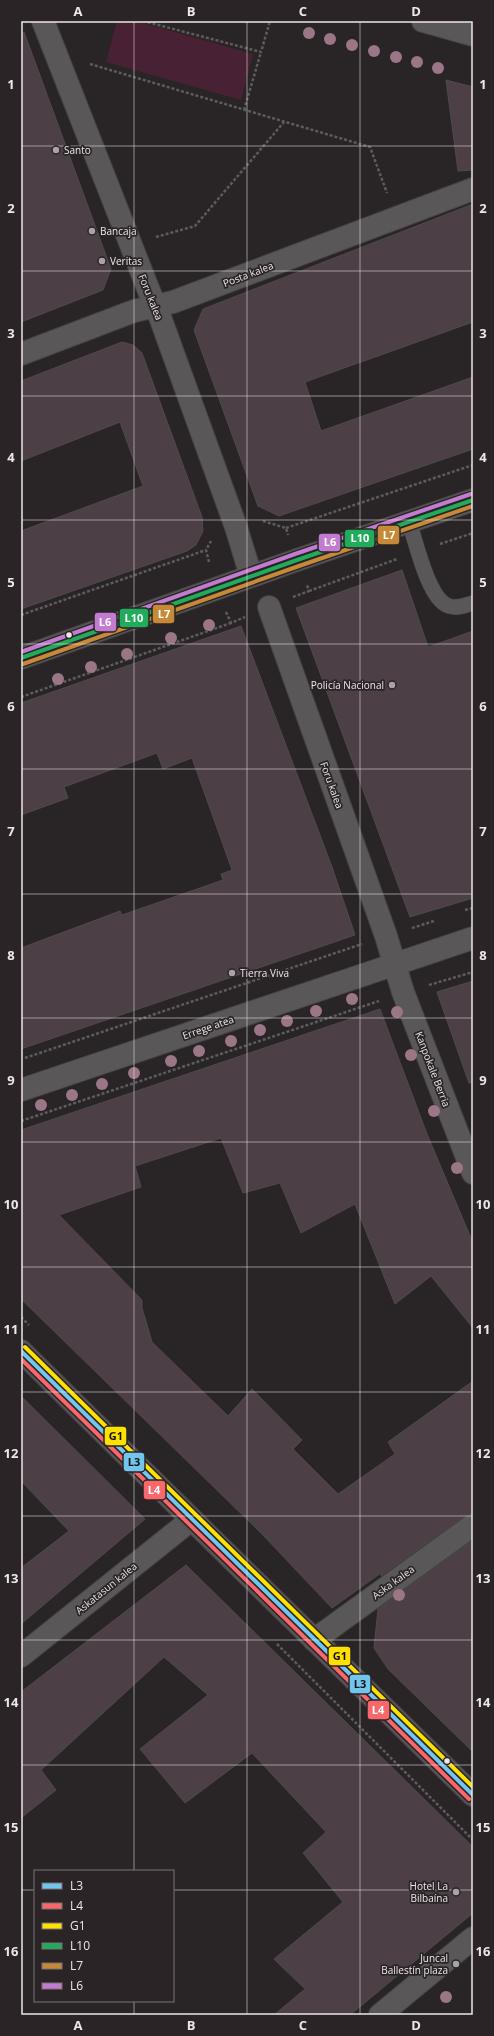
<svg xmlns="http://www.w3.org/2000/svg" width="494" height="2036" viewBox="0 0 494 2036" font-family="'Open Sans',sans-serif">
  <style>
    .green { fill: #482134 }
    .building { fill: #4c3f46; stroke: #4e4b4c }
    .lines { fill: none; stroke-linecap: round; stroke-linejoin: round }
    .lane-casing { stroke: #464244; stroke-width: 16 }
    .street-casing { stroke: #464244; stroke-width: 24 }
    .secondary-casing { stroke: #464244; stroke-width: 24 }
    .path { stroke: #5e5b5d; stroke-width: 2.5; stroke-dasharray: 3 2; stroke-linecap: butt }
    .lane { stroke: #595758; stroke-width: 15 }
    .street { stroke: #595758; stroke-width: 22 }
    .secondary { stroke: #5a5457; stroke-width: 22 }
    .bus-1-casing { stroke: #2a2427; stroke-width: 7 }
    .bus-2-casing { stroke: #2a2427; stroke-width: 7 }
    .bus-3-casing { stroke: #2a2427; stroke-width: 7 }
    .bus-4-casing { stroke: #2a2427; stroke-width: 7 }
    .bus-5-casing { stroke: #2a2427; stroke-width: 7 }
    .bus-6-casing { stroke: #2a2427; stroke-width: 7 }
    .bus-1 { stroke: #72c6ee; stroke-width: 4 }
    .bus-2 { stroke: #f9676b; stroke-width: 4 }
    .bus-3 { stroke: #ffe100; stroke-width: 4 }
    .bus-4 { stroke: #20ac5b; stroke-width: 4 }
    .bus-5 { stroke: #c58937; stroke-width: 4 }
    .bus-6 { stroke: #c17ccf; stroke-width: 4 }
    .tree { fill: #9a7686 }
    .grid { fill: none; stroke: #ece8ea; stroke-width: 1; stroke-opacity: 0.55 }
    .poi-dot { fill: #a8a4a6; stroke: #2a2427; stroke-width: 1.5 }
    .bus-dot { fill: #ece8ea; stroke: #2a2427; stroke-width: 1.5 }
    .labels { text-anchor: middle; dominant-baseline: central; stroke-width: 3.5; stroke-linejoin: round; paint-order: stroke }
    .poi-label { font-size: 10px; fill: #ece8ea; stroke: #2a2427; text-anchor: start }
    .street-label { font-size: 10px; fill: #ece8ea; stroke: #2a2427 }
    .line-badge { stroke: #2a2427; stroke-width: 1.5 }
    .badge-label { font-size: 11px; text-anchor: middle; font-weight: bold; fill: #fff }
    .pale-badge-label { font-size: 11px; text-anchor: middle; font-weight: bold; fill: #111 }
    .neatline { fill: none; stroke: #ece8ea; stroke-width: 1.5 }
    .grid-label { font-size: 13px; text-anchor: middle; font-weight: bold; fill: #ece8ea }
  </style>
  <rect width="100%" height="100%" fill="#292527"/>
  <path class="green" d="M117,21h18l118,33 -12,46 -135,-38z"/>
  <path class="building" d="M24,32l87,237 -8,21 -82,32v-289z
    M446,80l27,7v83l-15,1z
    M473,204v118l-168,60 16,49 152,-54v72l-194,67 -21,-10 -64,-176 9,-21z
    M122,342l11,3 9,8 60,164 1,14 -7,14 -9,6 -166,58v-78l122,-45 -23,-64 -99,39v-80z
    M402,570l26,77 45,-16v267l-63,19 -114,-309z
    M241,626l91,241 23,68 -334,114v-101l99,-37 2,4 101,-35 -2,-6 11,-4 -40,-112 -29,11 -6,-16 -93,34 4,11 -47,17v-112z
    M473,981v102h-4l-32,-91z
    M380,1009l47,125 46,109v85l-42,-52 -36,28 -40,-100 -54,29 -21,-50 -37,10 -22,-55 -86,28 6,21 -82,28 83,85v8l10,34 76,74 24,-27 50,51 -9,9 45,45 57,-40 -7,-12 85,-61v132l-7,2 -85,61v-3l-49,35 -71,-75 -240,-234v-169z
    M21,1396l124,123 -124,105v-56l48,-37 -48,-50z
    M473,1540v212l-85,-83 -14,-21 4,-39z
    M186,1565l287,282v66l-123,102h-76l31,-26 -31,-30 69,-57 -40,-49 23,-21 -74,-79 -67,50 -45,-54 68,-54 -44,-38 -123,113 15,20 -35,28v-126z"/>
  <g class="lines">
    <defs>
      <path id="lane" d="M409,522c7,19 19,78 40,84 9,3 16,-1 24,-3"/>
      <path id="street" d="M43,21l108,275 5,10 80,221 15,49
        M423,21l50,14
        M21,354l113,-43 39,-9 300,-113
        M269,607l117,329 17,56 70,181
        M21,658l276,-98 176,-60
        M21,1090l452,-152
        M314,1640l159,-115
        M21,1656l170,-136
        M380,2015l93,-77"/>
      <path id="secondary" d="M21,1351c150,149 301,296 452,444"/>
    </defs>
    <use href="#lane" class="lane-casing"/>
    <use href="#street" class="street-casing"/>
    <use href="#secondary" class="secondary-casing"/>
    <path class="path" d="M143,21l118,31 9,-31
      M90,64l280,83 17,46
      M244,110l17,-58
      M156,237l39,-11 89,-104
      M263,521l23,7 2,7
      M286,528l187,-63
      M440,544l33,-11
      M209,562l-3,-12 5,-9
      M309,591l88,-32
      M293,597l16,-6 -2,-6
      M226,612l5,11 14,-6
      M21,615l185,-65
      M21,697l210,-74
      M465,910l8,-2
      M412,928l22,-7
      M429,985l44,-13
      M25,1058l337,-114
      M21,1121l358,-120
      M21,1317l8,8
      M277,1644l196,196"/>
    <use href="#lane" class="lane"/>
    <use href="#street" class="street"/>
    <use href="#secondary" class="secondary"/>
    <defs>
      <path id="bus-1" d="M21,1351l452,444"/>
      <path id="bus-2" d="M21,1359l448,440"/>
      <path id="bus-3" d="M25,1347l448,440"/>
      <path id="bus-4" d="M21,658l276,-98 176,-60"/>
      <path id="bus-5" d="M23,664l276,-98 174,-60"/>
      <path id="bus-6" d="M21,652l274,-98 176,-60"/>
    </defs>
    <use href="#bus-1" class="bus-1-casing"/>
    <use href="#bus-2" class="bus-2-casing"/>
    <use href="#bus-3" class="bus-3-casing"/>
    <use href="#bus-4" class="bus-4-casing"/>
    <use href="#bus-5" class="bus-5-casing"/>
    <use href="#bus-6" class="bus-6-casing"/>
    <use href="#bus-1" class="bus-1"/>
    <use href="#bus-2" class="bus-2"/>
    <use href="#bus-3" class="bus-3"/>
    <use href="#bus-4" class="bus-4"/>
    <use href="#bus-5" class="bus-5"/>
    <use href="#bus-6" class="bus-6"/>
  </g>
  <g class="tree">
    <circle cx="309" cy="33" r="6"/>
    <circle cx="330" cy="39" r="6"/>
    <circle cx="352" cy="45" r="6"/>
    <circle cx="374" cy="51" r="6"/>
    <circle cx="396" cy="57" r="6"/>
    <circle cx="417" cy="62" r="6"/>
    <circle cx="438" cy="68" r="6"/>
    <circle cx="209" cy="625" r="6"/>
    <circle cx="171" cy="638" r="6"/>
    <circle cx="127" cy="654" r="6"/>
    <circle cx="91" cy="667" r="6"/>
    <circle cx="58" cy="679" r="6"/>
    <circle cx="352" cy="999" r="6"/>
    <circle cx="316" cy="1011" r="6"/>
    <circle cx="397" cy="1012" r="6"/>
    <circle cx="287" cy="1021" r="6"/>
    <circle cx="260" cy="1030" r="6"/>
    <circle cx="231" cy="1041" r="6"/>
    <circle cx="199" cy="1051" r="6"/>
    <circle cx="411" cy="1055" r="6"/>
    <circle cx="171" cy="1061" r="6"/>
    <circle cx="134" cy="1073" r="6"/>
    <circle cx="102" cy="1084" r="6"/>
    <circle cx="72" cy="1095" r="6"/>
    <circle cx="41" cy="1105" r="6"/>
    <circle cx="434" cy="1111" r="6"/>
    <circle cx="457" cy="1168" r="6"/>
    <circle cx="399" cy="1595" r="6"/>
    <circle cx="446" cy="1997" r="6"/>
  </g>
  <path class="grid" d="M134,21v1850M247,21v1994M360,21v1994M21,146h452M21,271h452M21,396h452M21,520h452M21,644h452M21,769h452M21,894h452M21,1018h452M21,1142h452M21,1267h452M21,1392h452M21,1516h452M21,1640h452M21,1765h452M21,1890h14M173,1890h300M134,2001v14"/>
  <g class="poi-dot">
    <circle cx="56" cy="150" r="4"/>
    <circle cx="92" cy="231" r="4"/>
    <circle cx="102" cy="261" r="4"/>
    <circle cx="392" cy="685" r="4"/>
    <circle cx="232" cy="973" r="4"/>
    <circle cx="456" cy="1892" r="4"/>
    <circle cx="456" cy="1964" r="4"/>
  </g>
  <g class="bus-dot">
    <circle cx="69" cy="635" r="3.5"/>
    <circle cx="447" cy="1761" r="3.5"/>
  </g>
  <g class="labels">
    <g class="poi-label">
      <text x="64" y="150">Santo</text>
      <text x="100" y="231">Bancaja</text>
      <text x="110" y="261">Veritas</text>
      <text x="384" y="685" text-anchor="end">Policía Nacional</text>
      <text x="240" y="973">Tierra Viva</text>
      <text x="448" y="1886" text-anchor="end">Hotel La<tspan x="448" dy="12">Bilbaína</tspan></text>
      <text x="448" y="1958" text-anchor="end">Juncal<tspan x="448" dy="12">Ballestín plaza</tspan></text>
    </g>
    <g class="street-label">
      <text transform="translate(248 274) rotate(-21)">Posta kalea</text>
      <text transform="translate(151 297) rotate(68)">Foru kalea</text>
      <text transform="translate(332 785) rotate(70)">Foru kalea</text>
      <text transform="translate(208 1027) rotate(-19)">Errege atea</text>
      <text transform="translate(433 1069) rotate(69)">Kanpokale Berria</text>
      <text transform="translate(393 1582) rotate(-36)">Aska kalea</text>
      <text transform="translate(106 1588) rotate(-39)">Askatasun kalea</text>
    </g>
  </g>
  <g class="line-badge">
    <rect x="377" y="525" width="23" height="20" rx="4" fill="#c58937"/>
    <rect x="344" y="529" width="31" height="19" rx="4" fill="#20ac5b"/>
    <rect x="318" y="533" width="23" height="19" rx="4" fill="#c17ccf"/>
    <rect x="152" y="604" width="23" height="20" rx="4" fill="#c58937"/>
    <rect x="119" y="608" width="30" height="20" rx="4" fill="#20ac5b"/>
    <rect x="94" y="612" width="23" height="20" rx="4" fill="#c17ccf"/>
    <rect x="104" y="1426" width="23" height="20" rx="4" fill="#ffe100"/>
    <rect x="123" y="1452" width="22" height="20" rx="4" fill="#72c6ee"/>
    <rect x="143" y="1480" width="23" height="20" rx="4" fill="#f9676b"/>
    <rect x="328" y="1646" width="23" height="20" rx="4" fill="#ffe100"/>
    <rect x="349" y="1674" width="22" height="20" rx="4" fill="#72c6ee"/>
    <rect x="367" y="1700" width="23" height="20" rx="4" fill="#f9676b"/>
  </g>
  <g class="badge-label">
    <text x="389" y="539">L7</text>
    <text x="360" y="542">L10</text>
    <text x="330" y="546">L6</text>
    <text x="164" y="618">L7</text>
    <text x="134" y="622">L10</text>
    <text x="105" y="626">L6</text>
    <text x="154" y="1494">L4</text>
    <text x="378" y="1714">L4</text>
  </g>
  <g class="pale-badge-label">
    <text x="116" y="1440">G1</text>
    <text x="134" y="1466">L3</text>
    <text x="340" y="1660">G1</text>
    <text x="360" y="1688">L3</text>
  </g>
  <rect width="494" height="2036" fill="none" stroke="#2a2427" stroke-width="44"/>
  <rect x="34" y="1870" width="140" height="132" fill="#2a2427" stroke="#787275"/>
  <rect x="42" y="1883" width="20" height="6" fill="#72c6ee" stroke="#787275"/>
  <text x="70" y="1890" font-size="12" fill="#ece8ea">L3</text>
  <rect x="42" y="1903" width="20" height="6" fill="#f9676b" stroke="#787275"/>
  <text x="70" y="1910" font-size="12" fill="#ece8ea">L4</text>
  <rect x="42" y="1923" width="20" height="6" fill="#ffe100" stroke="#787275"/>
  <text x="70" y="1930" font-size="12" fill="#ece8ea">G1</text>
  <rect x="42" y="1943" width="20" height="6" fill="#20ac5b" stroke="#787275"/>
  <text x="70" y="1950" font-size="12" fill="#ece8ea">L10</text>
  <rect x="42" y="1963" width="20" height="6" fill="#c58937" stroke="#787275"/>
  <text x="70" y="1970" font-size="12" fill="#ece8ea">L7</text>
  <rect x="42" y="1983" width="20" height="6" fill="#c17ccf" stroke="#787275"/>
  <text x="70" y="1990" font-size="12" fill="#ece8ea">L6</text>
  <rect x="22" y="22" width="450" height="1992" class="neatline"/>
  <g class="grid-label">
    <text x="78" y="16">A</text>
    <text x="191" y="16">B</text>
    <text x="303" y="16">C</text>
    <text x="416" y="16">D</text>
    <text x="11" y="89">1</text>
    <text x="483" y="89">1</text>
    <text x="11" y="213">2</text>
    <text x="483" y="213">2</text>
    <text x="11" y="338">3</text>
    <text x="483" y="338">3</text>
    <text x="11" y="462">4</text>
    <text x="483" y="462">4</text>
    <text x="11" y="587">5</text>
    <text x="483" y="587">5</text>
    <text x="11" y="711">6</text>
    <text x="483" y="711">6</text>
    <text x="11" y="836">7</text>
    <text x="483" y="836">7</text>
    <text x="11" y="960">8</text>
    <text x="483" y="960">8</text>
    <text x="11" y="1085">9</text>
    <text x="483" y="1085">9</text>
    <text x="11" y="1209">10</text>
    <text x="483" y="1209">10</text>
    <text x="11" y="1334">11</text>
    <text x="483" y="1334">11</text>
    <text x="11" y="1458">12</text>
    <text x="483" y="1458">12</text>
    <text x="11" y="1583">13</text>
    <text x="483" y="1583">13</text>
    <text x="11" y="1707">14</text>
    <text x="483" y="1707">14</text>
    <text x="11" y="1832">15</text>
    <text x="483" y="1832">15</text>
    <text x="11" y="1956">16</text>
    <text x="483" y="1956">16</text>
    <text x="78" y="2030">A</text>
    <text x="191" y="2030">B</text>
    <text x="303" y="2030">C</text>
    <text x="416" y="2030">D</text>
  </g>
</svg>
